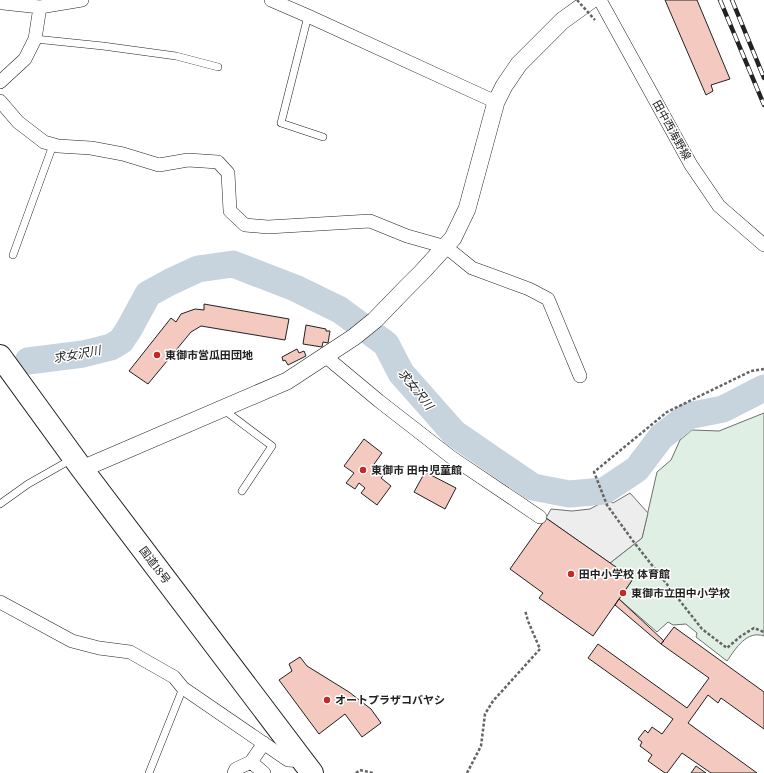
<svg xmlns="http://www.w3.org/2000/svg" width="764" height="773" viewBox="0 0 764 773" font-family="Lora,'Noto Sans JP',serif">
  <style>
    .green { fill: #e0efe3; stroke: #6f6f6f }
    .parking { fill: #ededed; stroke: #6f6f6f }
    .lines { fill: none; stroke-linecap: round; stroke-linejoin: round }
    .river { stroke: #c7d3dd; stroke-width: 27 }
    .building { fill: #f3c9c0; stroke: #222 }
    .service-casing { stroke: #222; stroke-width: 8 }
    .minor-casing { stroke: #222; stroke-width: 14 }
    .tertiary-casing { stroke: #222; stroke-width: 18 }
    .trunk-casing { stroke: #222; stroke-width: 24 }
    .path { stroke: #646464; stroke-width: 2.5; stroke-dasharray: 3 2; stroke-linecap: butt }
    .service { stroke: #fff; stroke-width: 7 }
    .minor { stroke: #fff; stroke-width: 13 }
    .tertiary { stroke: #fff; stroke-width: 17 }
    .trunk { stroke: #fff; stroke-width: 22 }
    .rail-casing { stroke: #222; stroke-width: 4.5 }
    .rail { stroke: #fff; stroke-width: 3; stroke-dasharray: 9; stroke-linecap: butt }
    .path-bridge { stroke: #646464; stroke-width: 2.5; stroke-dasharray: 3 2; stroke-linecap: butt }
    .poi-dot { fill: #c62828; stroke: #fff; stroke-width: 1.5 }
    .labels { text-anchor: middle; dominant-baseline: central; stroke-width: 3; stroke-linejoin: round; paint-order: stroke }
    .street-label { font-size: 11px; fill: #222; stroke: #fff }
    .poi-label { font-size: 11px; font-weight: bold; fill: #222; stroke: #fff; text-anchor: start }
    .water-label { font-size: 12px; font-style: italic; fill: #222; stroke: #fff }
  </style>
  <rect width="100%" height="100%" fill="#fff"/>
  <path class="green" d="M764,413v223c-17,-6 -28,12 -37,25l-31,-24 1,-4 -11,-9 -13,1 -5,-3 -11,10 -38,-33 14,-20 -23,-16 32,-25 15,-66 14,-12 9,-20 12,-10 27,1z"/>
  <path class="parking" d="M630,493l18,20 -6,25 -32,25 -64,-45 5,-9 21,2 18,-2 11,-6 9,-2 3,2z"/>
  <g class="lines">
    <path class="river" d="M28,361l55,-7 28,-7 10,-6 8,-12 19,-35 22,-12 28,-13 35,-5 62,24 45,22 46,34 15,29 53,60 79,54 36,7 35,-3 33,-22 24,-32 27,-21 35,-7 41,-21"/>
  </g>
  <path class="building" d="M665,0h32l33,79 -19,6 2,6 -7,4z
    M204,304l85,15 -4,21 -84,-14 -10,6 -43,52 -19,-13 42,-53 5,4 5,-8 14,-5 9,1z
    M306,325l20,4v2h4l-2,12 -5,-1 -1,5 -19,-3z
    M297,349l2,4 5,-2 2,5 -18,9 -3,-5 -2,1 -1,-4z
    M364,439l18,14 -10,14 11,9 -2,2 10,8 -14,19 -16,-12 4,-5 -6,-5 -4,6 -9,-6 8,-10 -10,-7z
    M425,472l31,16 -11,21 -31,-17z
    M546,518l87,61 -40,57 -54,-38 4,-5 -33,-24z
    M619,599l45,42 -3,3 -46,-39z
    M674,627l90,65v37l-43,-31 -3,5 -10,-8 -20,28 69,50h-46l-29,-20 -15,20h-2l-17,-12 4,-6 -12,-9 2,-4 -4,-3 7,-9 3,3 4,-6 10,7 11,-15 -85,-61 10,-14 89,64 22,-30 -48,-34z
    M300,657l7,9 42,26 22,17 10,14 -19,14 -17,-23 -26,20 -40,-54 13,-9 -3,-7z
    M696,766l10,7h-15z"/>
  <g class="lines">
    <defs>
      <path id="service" d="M308,16l-27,107 42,14
        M35,39l68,7 73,10 42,11
        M13,255l40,-110
        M224,410l48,36 -30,45
        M0,504l28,-20 44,-25
        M149,773l34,-85"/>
      <path id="minor" d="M271,0l37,16 188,86
        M600,0l91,165 28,41 45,39
        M0,1l3,2 37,4 42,-7
        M0,82l25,-23 10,-20 5,-32
        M0,101l18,21 26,20 14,4 33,2 32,6 36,11 29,-5 30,2 10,11 2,38 15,14 23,2 102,-6 37,15 39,11 26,21 57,21 19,10 32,77
        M325,356l54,45 72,56 89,60
        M0,602l72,39 27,7 31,4 44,25 9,11 105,72 15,1
        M234,773l2,-4 15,-7
        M264,773l-13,-11 13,-19"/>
      <path id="tertiary" d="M82,469l205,-88 67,-44 21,-17 30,-31 17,-17 31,-34 14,-29 29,-107 8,-16 15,-22 43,-43 29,-21"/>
      <path id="trunk" d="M0,356l82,113 230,304"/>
    </defs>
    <use href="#service" class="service-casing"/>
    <use href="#minor" class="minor-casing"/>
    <use href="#tertiary" class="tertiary-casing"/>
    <use href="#trunk" class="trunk-casing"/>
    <path class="path" d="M764,369l-13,2 -84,41 -73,60 13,33 26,36 69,88 25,19 14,-12 13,-8 10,4
      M356,773l4,-3 13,3
      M467,773l14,-27 4,-32 8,-13 47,-52 -12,-28 -3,-11"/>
    <use href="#service" class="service"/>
    <use href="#minor" class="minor"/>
    <use href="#tertiary" class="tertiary"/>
    <use href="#trunk" class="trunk"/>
    <defs>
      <path id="rail" d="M720,0l44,105
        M732,0l32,78"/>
    </defs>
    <use href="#rail" class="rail-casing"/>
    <use href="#rail" class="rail"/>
    <path class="path-bridge" d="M577,0l18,20"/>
  </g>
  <g class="poi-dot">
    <circle cx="157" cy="355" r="4"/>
    <circle cx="363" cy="470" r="4"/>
    <circle cx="571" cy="574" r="4"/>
    <circle cx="623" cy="593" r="4"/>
    <circle cx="327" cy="700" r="4"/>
  </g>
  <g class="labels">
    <g class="street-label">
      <text transform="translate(672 130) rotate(61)">田中西海野線</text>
      <text transform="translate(155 565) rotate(53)">国道18号</text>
    </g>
    <g class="poi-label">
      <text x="165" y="355">東御市営瓜田団地</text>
      <text x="371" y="470">東御市 田中児童館</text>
      <text x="579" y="574">田中小学校 体育館</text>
      <text x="631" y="593">東御市立田中小学校</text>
      <text x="335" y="700">オートプラザコバヤシ</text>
    </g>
    <g class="water-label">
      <text transform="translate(77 354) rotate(-10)">求女沢川</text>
      <text transform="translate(416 389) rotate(51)">求女沢川</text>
    </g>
  </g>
</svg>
